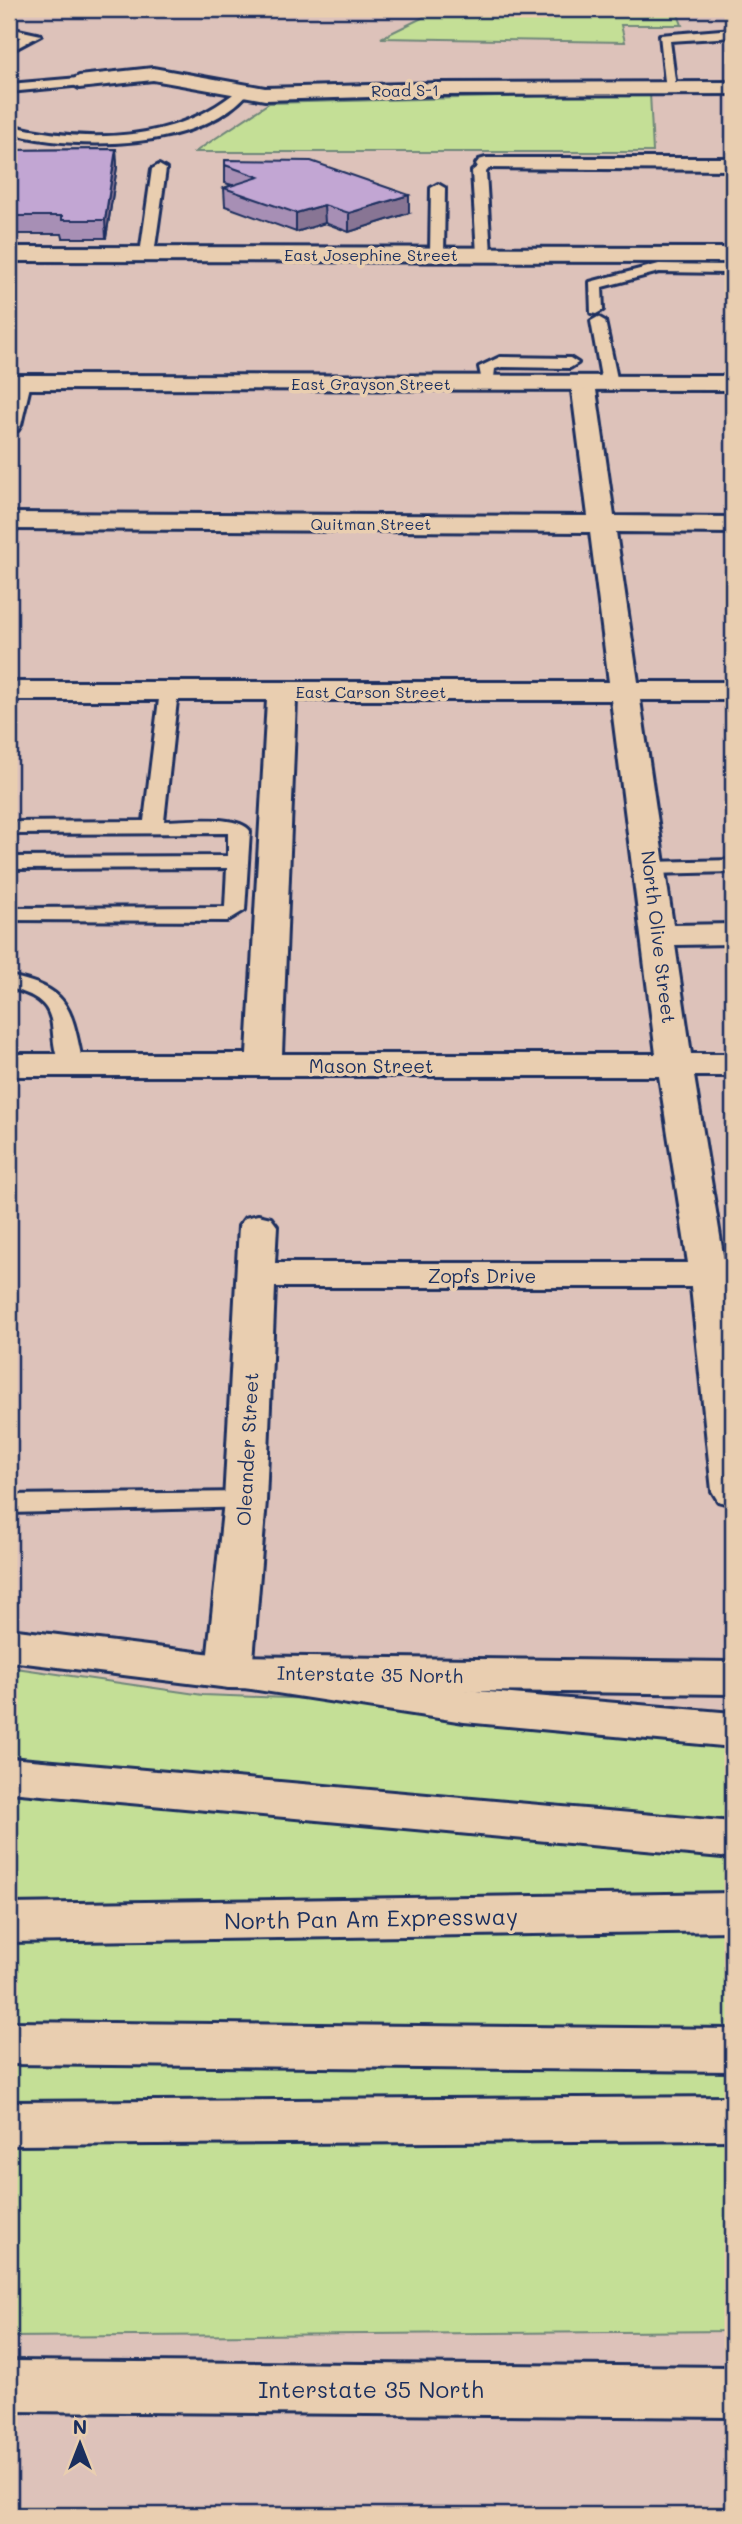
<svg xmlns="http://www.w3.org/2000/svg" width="742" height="2524" viewBox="0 0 742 2524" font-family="Mali,sans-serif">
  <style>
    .green { fill: #c4df96; stroke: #70877a; stroke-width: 2 }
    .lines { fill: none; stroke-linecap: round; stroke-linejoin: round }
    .stream { stroke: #5f91b4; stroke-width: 6 }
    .service-casing { stroke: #1b2f5e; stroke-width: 6 }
    .minor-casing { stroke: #1b2f5e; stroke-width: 6 }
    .tertiary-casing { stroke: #1b2f5e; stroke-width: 6 }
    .secondary-casing { stroke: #1b2f5e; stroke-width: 6 }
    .motorway-casing { stroke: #1b2f5e; stroke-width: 6 }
    .service { fill: #e9ceb0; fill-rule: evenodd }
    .minor { fill: #e9ceb0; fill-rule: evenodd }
    .tertiary { fill: #e9ceb0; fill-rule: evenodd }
    .secondary { fill: #e9ceb0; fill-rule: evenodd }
    .motorway { fill: #e9ceb0; fill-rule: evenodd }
    .wall { fill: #a78fb5; stroke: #1b2f5e; stroke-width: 2 }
    .shaded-wall { fill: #887494; stroke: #1b2f5e; stroke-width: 2 }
    .building { fill: #c2a6d3; stroke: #1b2f5e; stroke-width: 2 }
    .labels { text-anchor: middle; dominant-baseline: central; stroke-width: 7; stroke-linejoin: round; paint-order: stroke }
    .far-street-label { font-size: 16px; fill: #1b2f5e; stroke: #e9ceb0 }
    .street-label { font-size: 19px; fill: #1b2f5e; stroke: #e9ceb0 }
    .near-street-label { font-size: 23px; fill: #1b2f5e; stroke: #e9ceb0 }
  </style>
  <rect width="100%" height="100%" fill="#ddc2ba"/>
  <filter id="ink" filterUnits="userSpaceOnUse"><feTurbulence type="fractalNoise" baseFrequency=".0143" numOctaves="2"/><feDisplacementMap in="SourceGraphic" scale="14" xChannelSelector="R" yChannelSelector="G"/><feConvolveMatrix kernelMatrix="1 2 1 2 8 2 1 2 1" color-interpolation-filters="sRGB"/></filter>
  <g filter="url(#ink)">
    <path class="green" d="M440,9h236l6,16h-61l4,17 -244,-4z
      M650,93l3,59h-458l74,-49z
      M9,1667l194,28 530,19v617l-724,6z"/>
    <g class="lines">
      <path class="stream" d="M168,9h120"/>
      <defs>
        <path id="service" d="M9,28l32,7 -32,17v-8l13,-7 -13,-2z
          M733,29v8l-63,4 6,47 -10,3 -6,-56z
          M79,78l4,1v6l-74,7v-8z
          M239,89l10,3c-50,59 -172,59 -240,41v-8c75,19 169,18 230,-36z
          M486,160l7,4 -7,8 5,82 -7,4 -7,-4 -5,-83z
          M159,165l7,4 -12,85 -7,4 -7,-4 12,-85z
          M438,184l7,4 -1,66 -7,4 -7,-4 1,-66z
          M659,264l67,1 7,4 -7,4 -67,-1 -57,15 1,23 -7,4 -5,-1 -1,-31z
          M598,317l7,4 13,62 -8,5 -8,-5 -11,-62z
          M500,357l70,1 8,5 -8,5 -68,-1 -7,2 -2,17h-10l-4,-19z
          M169,685l9,6 -14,130c20,0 74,-7 86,10l-5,79 -18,11 -218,-1v-12l216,-1 2,-39 -218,1v-12l219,-1v-23l-219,1v-12l135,-1 16,-130z
          M733,860v12l-83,2 -10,-6 10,-6z
          M9,976c62,13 62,32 74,89l-3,5h-16c-24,-34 9,-67 -55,-82z
          M245,1492l10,3 3,6 -3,6 -246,6v-18z"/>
        <path id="minor" d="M153,68l112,20 175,-5 293,-1v12l-293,1 -175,5 -112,-20 -74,8 -10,-6 10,-6z
          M486,158h247v12l-254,-2 -3,-4 3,-4z
          M9,247l724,1v14l-724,-1z
          M19,375l9,2 3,5 -10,43 -3,5 -9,2v-53z
          M583,376l9,2 3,5 19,133 119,1v16l-117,-1 22,150h95v18h-93l33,225 60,-1v20l-58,1 16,109h42v22h-39l39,240v189l-15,-4 -6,-10 -21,-204h-416l-9,214 -14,171 -7,11 -16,5 -16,-5 -7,-11 18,-171 15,-275 6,-8 13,-3 13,3 6,8 -2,37h413l-29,-187h-650v-22h238l20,-354h-258v-18h600l-19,-150 -581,-3v-16l579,3 -17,-133 3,-5zM296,700h315l45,354h-374z"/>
        <path id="tertiary" d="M9,375l724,1v14l-724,-1z"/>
        <path id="secondary" d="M9,1629l220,27 504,6v32l-504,-6 -220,-27z
          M9,2361l724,6v50l-724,-6z"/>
        <path id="motorway" d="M229,1656l235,34 269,23v34l-269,-25 -251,-39 -7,-11 7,-11z
          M9,1758l724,64v36l-724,-66z
          M733,1893v38l-724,11v-38z
          M9,2022l724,7v42l-724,-7z
          M733,2097v43l-724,5v-43z"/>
      </defs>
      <use href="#service" class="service-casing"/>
      <use href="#minor" class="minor-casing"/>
      <use href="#tertiary" class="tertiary-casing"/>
      <use href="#secondary" class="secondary-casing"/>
      <use href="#motorway" class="motorway-casing"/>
      <use href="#service" class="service"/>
      <use href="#minor" class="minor"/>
      <use href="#tertiary" class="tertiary"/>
      <use href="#secondary" class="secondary"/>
      <use href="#motorway" class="motorway"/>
    </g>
    <path class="wall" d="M116,149l1,18 -11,71h-43l-1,-4h-53v-84z
      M225,165l184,48 -60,19 -24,-9 -29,9 -71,-26 -1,-18 8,-3 -7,-2z"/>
    <path class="shaded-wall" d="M116,149l1,18 -11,71 -1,-18z
      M409,195v18l-60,19v-19z
      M324,205l1,18 -29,9v-19z"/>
    <path class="building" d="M116,149l-11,71h-43v-4h-53v-66z
      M225,160l86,1 98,34 -60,18 -25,-8 -28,8 -72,-25 35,-11 -34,-12z"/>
  </g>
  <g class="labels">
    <g class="far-street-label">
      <text transform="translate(405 90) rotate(-1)">Road S-1</text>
      <text x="371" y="254">East Josephine Street</text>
      <text x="371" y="383">East Grayson Street</text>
      <text x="371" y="523">Quitman Street</text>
      <text x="371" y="691">East Carson Street</text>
    </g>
    <g class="street-label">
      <text transform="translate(659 937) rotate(83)">North Olive Street</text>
      <text x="371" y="1065">Mason Street</text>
      <text x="482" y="1275">Zopfs Drive</text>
      <text transform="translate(247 1449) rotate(-87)">Oleander Street</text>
      <text transform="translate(370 1674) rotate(1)">Interstate 35 North</text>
    </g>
    <g class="near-street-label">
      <text transform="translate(371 1918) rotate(-1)">North Pan Am Expressway</text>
      <text x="371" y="2389">Interstate 35 North</text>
    </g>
  </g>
  <rect width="742" height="2524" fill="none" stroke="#e9ceb0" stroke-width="35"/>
  <rect x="18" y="18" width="707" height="2489" fill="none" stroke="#1b2f5e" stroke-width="2.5" filter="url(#ink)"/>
  <g transform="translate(80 2444)" stroke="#e9ceb0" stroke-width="5" paint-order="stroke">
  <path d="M0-5L12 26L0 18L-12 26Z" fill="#1b2f5e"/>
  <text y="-10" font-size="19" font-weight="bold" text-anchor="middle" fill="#1b2f5e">N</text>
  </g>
</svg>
